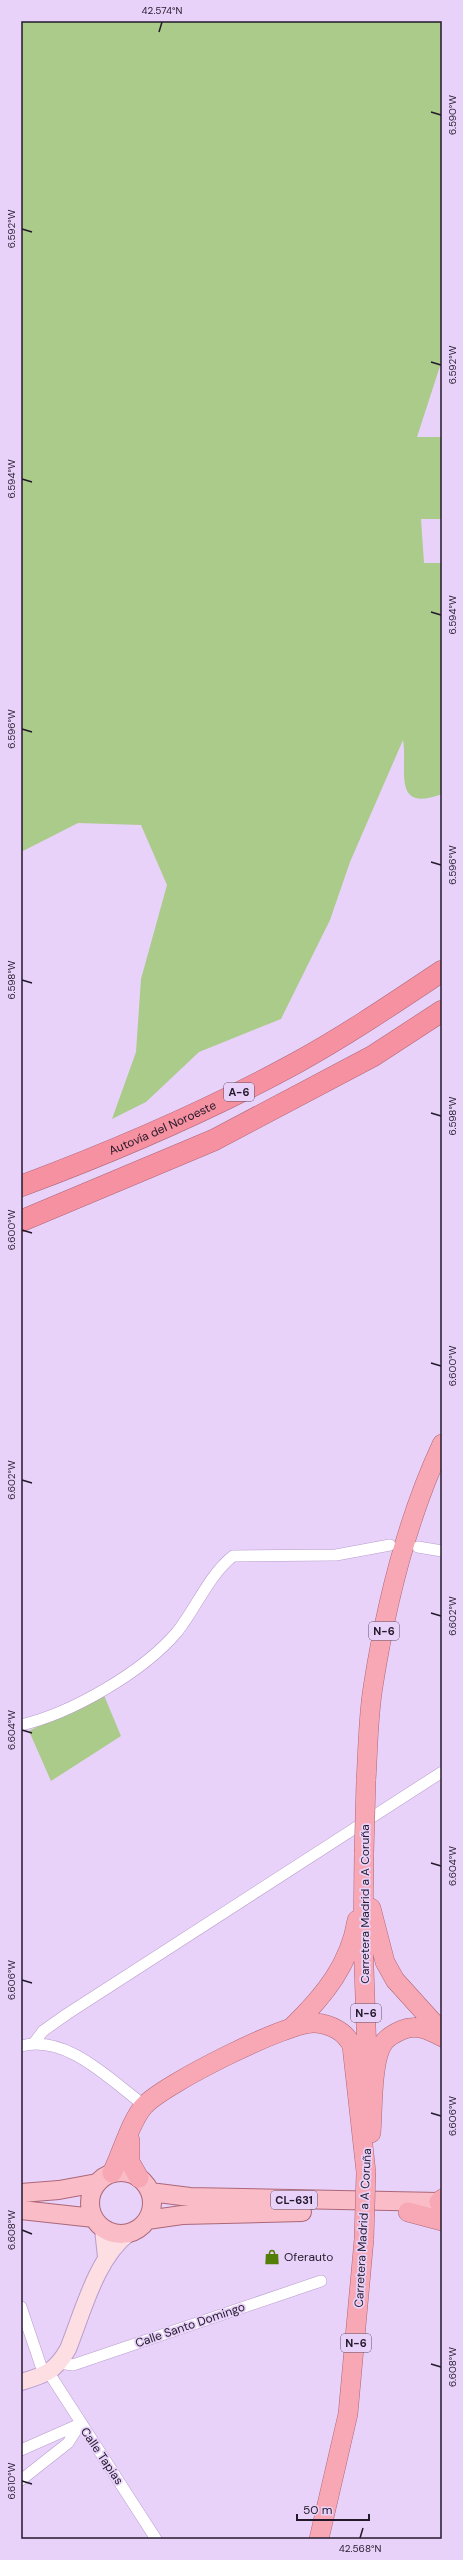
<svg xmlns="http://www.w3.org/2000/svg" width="463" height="2560" viewBox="0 0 463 2560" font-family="'DM Sans',sans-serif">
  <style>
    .green { fill: #aacb8a }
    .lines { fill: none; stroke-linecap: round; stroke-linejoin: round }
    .minor-casing { stroke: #b89dcd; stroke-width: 12 }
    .secondary-casing { stroke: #b89dcd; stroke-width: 18 }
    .primary-casing { stroke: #ac6778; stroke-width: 20 }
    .trunk-casing { stroke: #ac6778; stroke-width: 20 }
    .motorway-casing { stroke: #ac6778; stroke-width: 22 }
    .minor { stroke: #fff; stroke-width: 11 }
    .secondary { stroke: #fcdee3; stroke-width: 16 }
    .primary { stroke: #fabdc7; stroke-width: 18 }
    .trunk { stroke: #f8a7b4; stroke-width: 19 }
    .motorway { stroke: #f691a1; stroke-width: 21 }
    .trunk-bridge-casing { stroke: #ac6778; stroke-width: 20; stroke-linecap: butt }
    .trunk-bridge { stroke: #f8a7b4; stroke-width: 19 }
    .ticks { fill: none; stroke: #23192b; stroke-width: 1.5 }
    .labels { text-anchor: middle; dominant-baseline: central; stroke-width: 3.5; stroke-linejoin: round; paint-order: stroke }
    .shield { fill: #e8d2f9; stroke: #5e5069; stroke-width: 1 }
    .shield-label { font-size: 11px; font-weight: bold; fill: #23192b }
    .street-label { font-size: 12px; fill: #23192b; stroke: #e8d2f9 }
    .poi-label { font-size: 12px; fill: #23192b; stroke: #e8d2f9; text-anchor: start }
    .neatline { fill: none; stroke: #23192b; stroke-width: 1.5 }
    .ticks-label { font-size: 10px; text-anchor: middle; fill: #23192b }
  </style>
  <rect width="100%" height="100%" fill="#e8d2f9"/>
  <path class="green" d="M21,21h421v339l-25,77h25v82h-21l3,44h18v231c-51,19 -34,-24 -39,-54l-53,122 -20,58 -49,99 -82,33 -53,50 -34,17 24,-67 5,-73 26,-94 -26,-60 -63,-2 -57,29z
    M103,1693l18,43 -70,45 -22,-50z"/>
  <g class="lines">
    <defs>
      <path id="minor" d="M418,1547l24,4
        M21,1725c51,-12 122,-53 156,-93 19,-24 32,-57 56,-76l103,-1 54,-10
        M34,2043l9,-12 24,-17 375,-242
        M21,2046c46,-12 89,34 123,59
        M21,2307l23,68
        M59,2363l14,2 248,-84
        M49,2373l107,166
        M21,2450l59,-26
        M21,2480l47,-37 12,-19"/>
      <path id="secondary" d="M103,2229l3,28
        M21,2382c24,-7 34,-10 47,-33 15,-37 28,-91 61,-116"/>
      <path id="primary" d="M90 2203a31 31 0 1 1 62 0a31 31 0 1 1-62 0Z
        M150,2192l40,5 249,5
        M21,2193l38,-3 38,-7
        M21,2210l73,8
        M147,2220l35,-5 120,-3"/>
      <path id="trunk" d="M366,1781c2,-31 2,-63 7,-94 13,-83 33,-166 69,-243
        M364,1853l-1,86 5,145
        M371,1908l14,54 10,18 47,52
        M293,2026c31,-30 57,-62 64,-106
        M371,2133c2,-21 0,-74 13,-91 4,-5 11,-9 18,-12 14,-6 27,0 40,7
        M130,2140v22l9,16
        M112,2173c9,-18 20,-56 33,-68 19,-21 144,-84 170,-82 16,1 31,9 37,23l14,126
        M439,2202l3,-3
        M408,2212l34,9
        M319,2539l29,-125 16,-175"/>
      <g id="motorway">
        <path id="s1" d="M21,1186c94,-35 187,-75 275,-123 51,-28 98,-60 146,-92"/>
        <path d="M21,1221l193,-81 159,-84 69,-45"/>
      </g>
    </defs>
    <use href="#minor" class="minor-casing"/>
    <use href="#secondary" class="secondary-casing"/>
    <use href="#primary" class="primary-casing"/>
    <use href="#trunk" class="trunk-casing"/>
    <use href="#motorway" class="motorway-casing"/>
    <use href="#minor" class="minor"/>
    <use href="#secondary" class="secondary"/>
    <use href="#primary" class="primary"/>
    <use href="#trunk" class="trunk"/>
    <use href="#motorway" class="motorway"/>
    <defs>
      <path id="trunk-bridge" d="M364,1853l2,-72
        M364,2239l2,-67"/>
    </defs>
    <use href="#trunk-bridge" class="trunk-bridge-casing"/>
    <use href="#trunk-bridge" class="trunk-bridge"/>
  </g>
  <path class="ticks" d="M159,32l3,-10M431,112l10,3M22,229l10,3M431,362l10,3M22,479l10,3M431,612l10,3M22,729l10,3M431,862l10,3M22,980l10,3M431,1113l10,3M22,1230l10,3M431,1363l10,3M22,1480l10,3M431,1613l10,3M22,1730l10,3M431,1863l10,3M22,1980l10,3M431,2113l10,3M22,2230l10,4M431,2364l10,3M22,2481l10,3M360,2538l3,-10"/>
  <defs>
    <symbol id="shop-bare" viewBox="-9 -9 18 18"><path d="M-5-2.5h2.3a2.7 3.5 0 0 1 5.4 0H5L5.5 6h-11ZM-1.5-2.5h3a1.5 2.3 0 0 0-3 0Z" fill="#537f08" stroke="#e8d2f9" stroke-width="2.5" paint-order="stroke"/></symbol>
  </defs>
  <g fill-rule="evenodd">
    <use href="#shop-bare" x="261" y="2246" width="22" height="22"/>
  </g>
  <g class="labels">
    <g class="shield">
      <rect x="224" y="1083" width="30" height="18" rx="3"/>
      <rect x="369" y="1622" width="30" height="18" rx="3"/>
      <rect x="351" y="2004" width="30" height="18" rx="3"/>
      <rect x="271" y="2191" width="46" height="18" rx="3"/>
      <rect x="341" y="2334" width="30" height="18" rx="3"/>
    </g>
    <g class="shield-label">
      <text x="239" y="1092">A-6</text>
      <text x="384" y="1631">N-6</text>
      <text x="366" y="2013">N-6</text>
      <text x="294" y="2200">CL-631</text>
      <text x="356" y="2343">N-6</text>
    </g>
    <g class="street-label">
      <text stroke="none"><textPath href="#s1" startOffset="153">Autovía del Noroeste</textPath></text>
      <text transform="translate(365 1904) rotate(-90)">Carretera Madrid a A Coruña</text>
      <text transform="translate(363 2228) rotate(-87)">Carretera Madrid a A Coruña</text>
      <text transform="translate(190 2325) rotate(-19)">Calle Santo Domingo</text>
      <text transform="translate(102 2456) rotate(56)">Calle Tapias</text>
    </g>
    <g class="poi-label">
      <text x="284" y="2257">Oferauto</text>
    </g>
  </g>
  <rect width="463" height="2560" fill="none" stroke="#e8d2f9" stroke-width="44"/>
  <path d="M297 2514v6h72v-6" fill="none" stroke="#23192b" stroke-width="2"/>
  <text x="303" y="2514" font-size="12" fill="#23192b" stroke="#e8d2f9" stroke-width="3" paint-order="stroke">50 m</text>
  <rect x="22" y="22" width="419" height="2516" class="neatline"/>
  <g class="ticks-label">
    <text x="162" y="14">42.574°N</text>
    <text transform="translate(452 115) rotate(-90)" y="4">6.590°W</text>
    <text transform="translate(11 229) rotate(-90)" y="4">6.592°W</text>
    <text transform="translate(452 365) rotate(-90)" y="4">6.592°W</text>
    <text transform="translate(11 479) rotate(-90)" y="4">6.594°W</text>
    <text transform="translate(452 615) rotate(-90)" y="4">6.594°W</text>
    <text transform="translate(11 729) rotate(-90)" y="4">6.596°W</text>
    <text transform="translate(452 865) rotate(-90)" y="4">6.596°W</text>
    <text transform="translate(11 980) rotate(-90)" y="4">6.598°W</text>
    <text transform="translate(452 1116) rotate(-90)" y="4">6.598°W</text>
    <text transform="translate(11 1230) rotate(-90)" y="4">6.600°W</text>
    <text transform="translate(452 1366) rotate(-90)" y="4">6.600°W</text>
    <text transform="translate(11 1480) rotate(-90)" y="4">6.602°W</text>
    <text transform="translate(452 1616) rotate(-90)" y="4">6.602°W</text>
    <text transform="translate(11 1730) rotate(-90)" y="4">6.604°W</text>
    <text transform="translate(452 1866) rotate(-90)" y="4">6.604°W</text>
    <text transform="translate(11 1980) rotate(-90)" y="4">6.606°W</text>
    <text transform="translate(452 2116) rotate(-90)" y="4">6.606°W</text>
    <text transform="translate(11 2230) rotate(-90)" y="4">6.608°W</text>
    <text transform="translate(452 2367) rotate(-90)" y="4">6.608°W</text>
    <text transform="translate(11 2481) rotate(-90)" y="4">6.610°W</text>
    <text x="360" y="2552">42.568°N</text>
  </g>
</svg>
